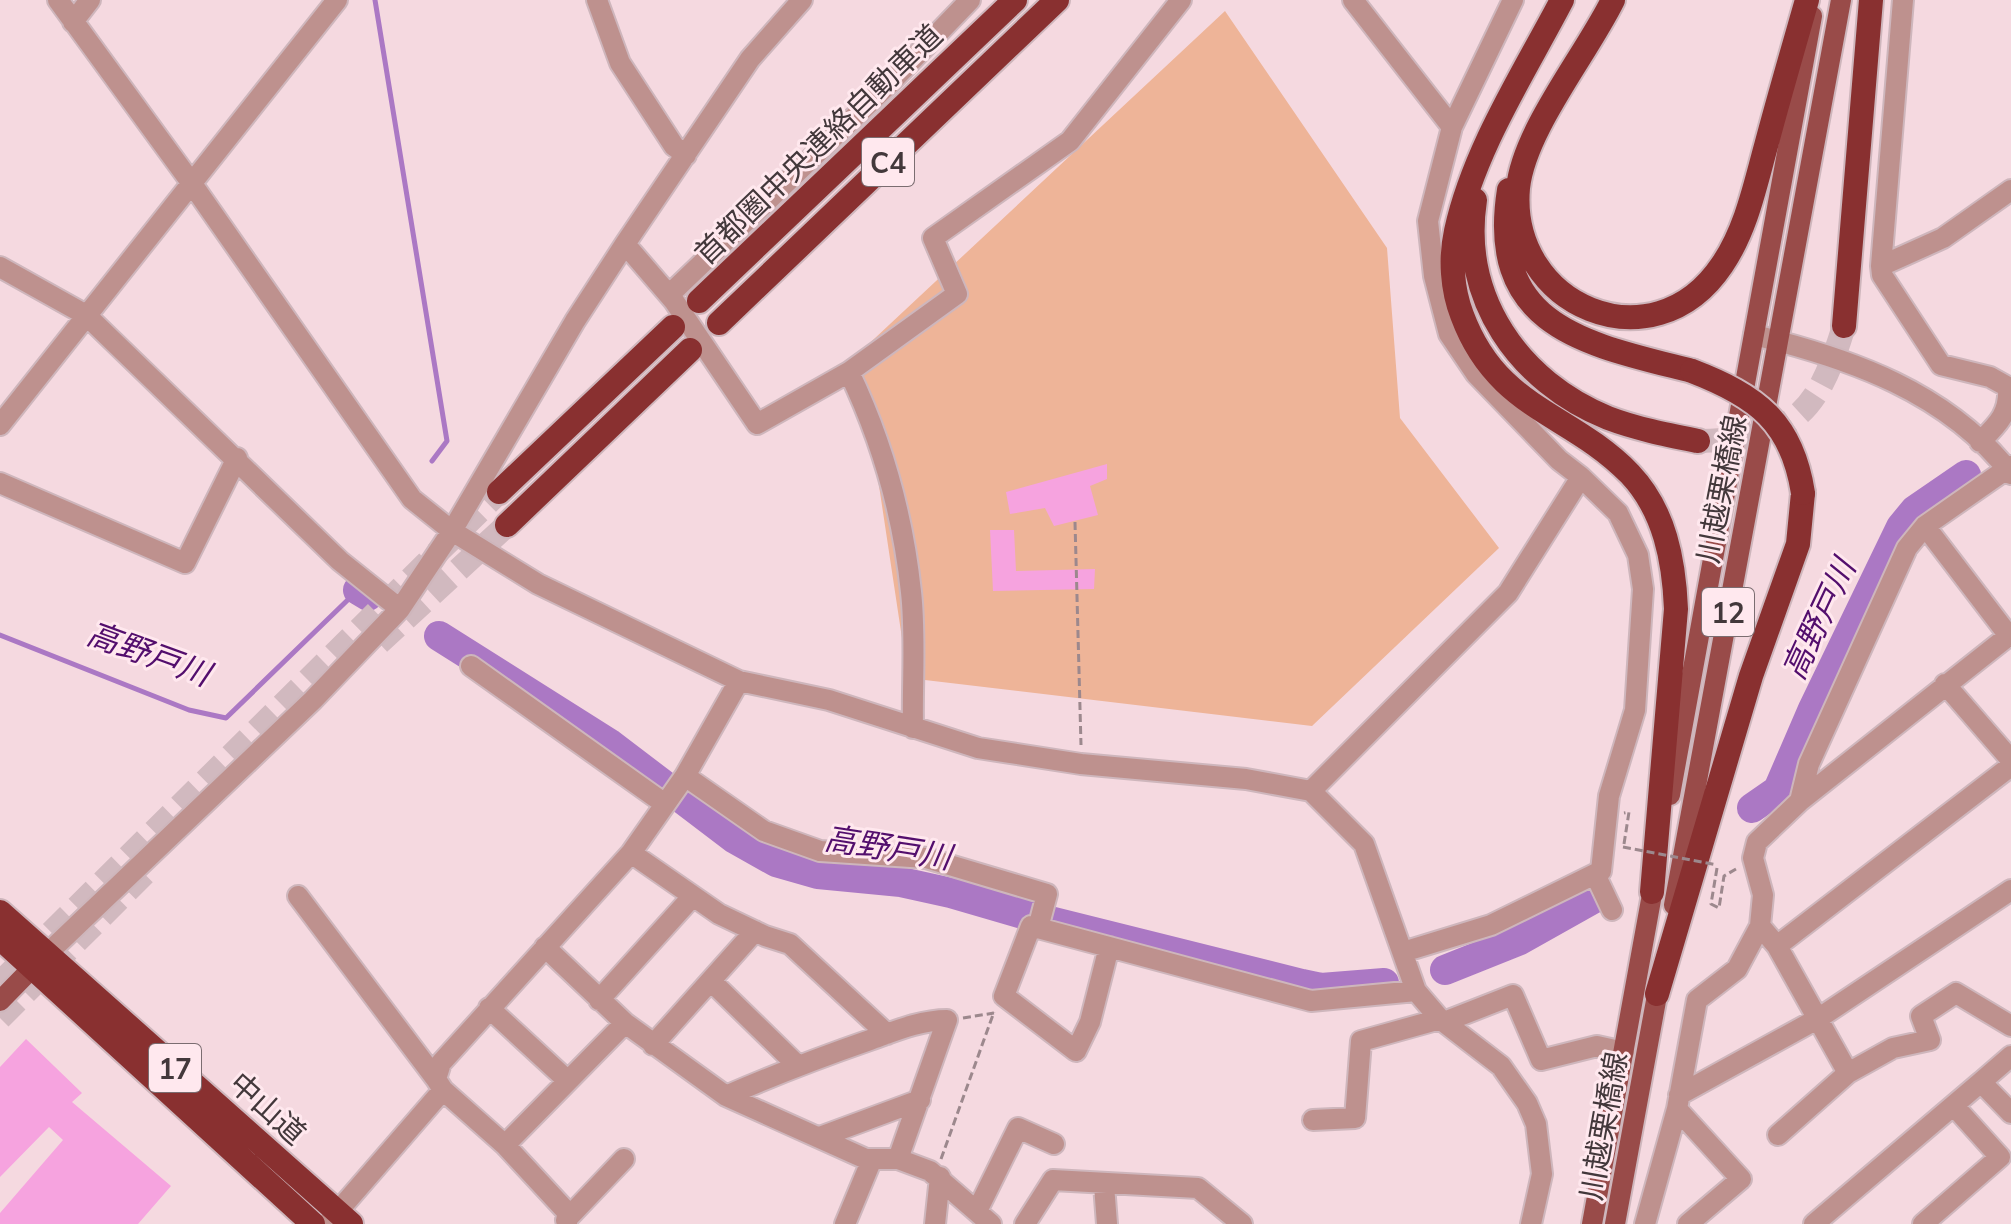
<svg xmlns="http://www.w3.org/2000/svg" width="2011" height="1224" viewBox="0 0 2011 1224" font-family="Mulish,'Noto Sans JP',sans-serif">
  <style>
    .green { fill: #eeb498 }
    .lines { fill: none; stroke-linecap: round; stroke-linejoin: round }
    .stream { stroke: #ab78c4; stroke-width: 5 }
    .river { stroke: #ab78c4; stroke-width: 30 }
    .building { fill: #f6a3df }
    .highway-tunnel { stroke: #d1b9bf; stroke-width: 24; stroke-dasharray: 24 12; stroke-linecap: butt }
    .minor-casing { stroke: #ceb6bc; stroke-width: 24 }
    .major-casing { stroke: #ceb6bc; stroke-width: 24 }
    .highway-casing { stroke: #ceb6bc; stroke-width: 28 }
    .path { stroke: #9c888d; stroke-width: 3; stroke-dasharray: 8 4; stroke-linecap: butt }
    .minor { stroke: #be918e; stroke-width: 20 }
    .major { stroke: #994b49; stroke-width: 20 }
    .highway { stroke: #893030; stroke-width: 24 }
    .highway-bridge-casing { stroke: #ceb6bc; stroke-width: 28; stroke-linecap: butt }
    .path-bridge { stroke: #9c888d; stroke-width: 3; stroke-dasharray: 8 4; stroke-linecap: butt }
    .highway-bridge { stroke: #893030; stroke-width: 24 }
    .labels { text-anchor: middle; dominant-baseline: central; stroke-width: 6; stroke-linejoin: round; paint-order: stroke }
    .shield { fill: #ffe8ee; stroke: #7b6d71; stroke-width: 2 }
    .shield-label { font-size: 28px; font-weight: bold; fill: #43383b }
    .street-label { font-size: 30px; fill: #43383b; stroke: #ffe8ee }
    .water-label { font-size: 32px; font-style: italic; fill: #530e6d; stroke: #ffe8ee }
  </style>
  <rect width="100%" height="100%" fill="#f5d9e0"/>
  <path class="green" d="M1225,11l162,237 13,170 99,130 -187,178 -404,-48 -49,-325z"/>
  <g class="lines">
    <path class="stream" d="M375,0l72,441 -15,20
      M0,635l189,75 37,8 132,-128"/>
    <path class="river" d="M358,590l10,6
      M439,636l171,108 125,95 41,23 42,12 83,8 50,11 75,22 276,69 19,4 63,-5
      M1752,808l26,-18 35,-81 88,-182 14,-17 51,-35
      M1445,970l75,-30 73,-41"/>
  </g>
  <path class="building" d="M1107,464v15l-17,7 8,29 -44,11 -9,-18 -35,6 -4,-22z
    M990,530h24l2,41 79,-2 -1,20 -101,2z
    M26,1039l56,54 -10,9 99,84 -33,38h-138v-11l63,-73 -14,-13 -49,50v-110z"/>
  <g class="lines">
    <path class="highway-tunnel" d="M1698,441c95,-2 119,-26 146,-115
      M379,643l128,-118
      M0,983l499,-491
      M0,1018l145,-145"/>
    <defs>
      <path id="minor" d="M58,0l132,181 222,318 40,32 86,53 201,97 90,19 149,48 103,16 165,15 65,12 53,53 52,147 24,28 61,47 26,37 9,21 6,50 -11,50
        M597,0l23,63 54,83 12,9
        M1353,0l99,127
        M1903,0l-22,266 1,9 59,90 49,12 18,10c2,26 -10,37 -28,55
        M73,22l17,-22
        M625,244l49,57 83,123 92,-52
        M1881,266l62,-28 68,-48
        M0,267l86,48 254,246 60,48
        M669,295l221,-212 80,-83
        M1754,335c95,23 194,57 257,139
        M0,425l337,-425
        M0,483l185,80 52,-105
        M1925,526l84,110
        M471,666l194,138
        M1945,684l66,76
        M913,728c-1,-45 3,-92 -2,-136 -8,-76 -29,-151 -62,-220l108,-78 -24,-56 137,-97 111,-141
        M685,776l79,55 56,20 106,7 121,36 -9,34 273,73 105,-10
        M1311,791l197,-198 73,-116 -22,-17 -83,-86 -27,-40 -15,-58 -6,-55 24,-94 61,-127
        M1800,801l9,-37 98,-216 18,-22 86,-60
        M631,853l88,61 46,22 25,8 97,90
        M1595,874l17,36
        M298,896l138,183
        M1760,926l17,20 71,127 45,-25 37,-8 -9,-24 35,-23 55,33
        M1038,928l-7,-2 -27,70 72,55 14,-29 19,-75
        M1777,946l234,-180
        M545,947l80,76 101,73 140,63h32l32,12 61,53
        M1403,952l88,-27 110,-54 8,-75 26,-86 8,-121 -5,-34 -20,-42 -37,-36
        M47,954l266,-254 87,-91 52,-78 123,-210 50,-77 125,-185 52,-59
        M711,981l86,84
        M599,1000l93,-103
        M489,1008l79,73
        M1444,1022l69,-27 28,65 56,-14 27,6
        M653,1045l102,-114
        M2011,1056l-30,26 30,31
        M443,1090l62,55 62,67v12
        M1679,1095l140,-77 192,-128
        M726,1096c48,-21 95,-39 144,-56 25,-9 51,-20 77,-20l-49,139
        M1677,1109l64,70 -53,45
        M1313,1120l42,-2 6,-77 79,-22
        M1778,1135l70,-62
        M820,1137l100,-37
        M505,1145l120,-122
        M1104,1185l3,39
        M977,1211l41,-83 36,16
        M566,1220l58,-61
        M327,1224l116,-134 -7,-11 5,-16 190,-210 54,-77 54,-95
        M845,1224l27,-65
        M935,1224l5,-47
        M1025,1224l28,-44 145,8 44,36
        M1645,1224l32,-115 20,-109 40,-31 23,-43 3,-31 -10,-37 4,-16 43,-41 211,-167
        M1814,1224l167,-142
        M1923,1224l77,-67 -46,-51"/>
      <path id="major" d="M1670,795l142,-779
        M1674,905l167,-905
        M0,1001l42,-43
        M1592,1224l63,-346
        M1615,1224l45,-245"/>
      <path id="highway" d="M1562,0c-38,73 -88,149 -106,231 -6,27 -4,58 6,84 35,95 108,97 168,159 35,37 44,87 46,135l-24,283
        M1613,0c-27,55 -89,130 -95,188 -10,118 135,180 204,77 24,-35 33,-79 44,-119 13,-49 27,-97 41,-146
        M1509,190c-22,138 78,154 183,181
        M1475,200c-15,98 44,182 133,218 29,11 60,17 90,23
        M699,301l316,-301
        M719,323l338,-323
        M1844,326l27,-326
        M499,492l174,-165
        M507,525l183,-175
        M0,912l351,312
        M0,938l313,286
        M1657,994l94,-318 47,-132 5,-51"/>
    </defs>
    <use href="#minor" class="minor-casing"/>
    <use href="#major" class="major-casing"/>
    <use href="#highway" class="highway-casing"/>
    <path class="path" d="M1075,522l6,223
      M1624,844l5,-32 -5,1
      M1717,868l-6,36 8,4 5,-32 12,-7
      M963,1018l31,-5
      M941,1159l53,-147"/>
    <use href="#minor" class="minor"/>
    <use href="#major" class="major"/>
    <use href="#highway" class="highway"/>
    <defs>
      <path id="highway-bridge" d="M1692,371c65,25 100,51 111,122"/>
    </defs>
    <use href="#highway-bridge" class="highway-bridge-casing"/>
    <path class="path-bridge" d="M1623,847l94,18"/>
    <use href="#highway-bridge" class="highway-bridge"/>
  </g>
  <g class="labels">
    <g class="shield">
      <rect x="862" y="138" width="52" height="48" rx="6"/>
      <rect x="1702" y="588" width="52" height="48" rx="6"/>
      <rect x="149" y="1044" width="52" height="48" rx="6"/>
    </g>
    <g class="shield-label">
      <text x="888" y="162">C4</text>
      <text x="1728" y="612">12</text>
      <text x="175" y="1068">17</text>
    </g>
    <g class="street-label">
      <text transform="translate(818 144) rotate(-44)">首都圏中央連絡自動車道</text>
      <text transform="translate(1721 489) rotate(-79)">川越栗橋線</text>
      <text transform="translate(268 1108) rotate(42)">中山道</text>
      <text transform="translate(1603 1126) rotate(-80)">川越栗橋線</text>
    </g>
    <g class="water-label">
      <text transform="translate(1818 619) rotate(-65)">高野戸川</text>
      <text transform="translate(149 653) rotate(20)">高野戸川</text>
      <text transform="translate(888 847) rotate(9)">高野戸川</text>
    </g>
  </g>
</svg>
